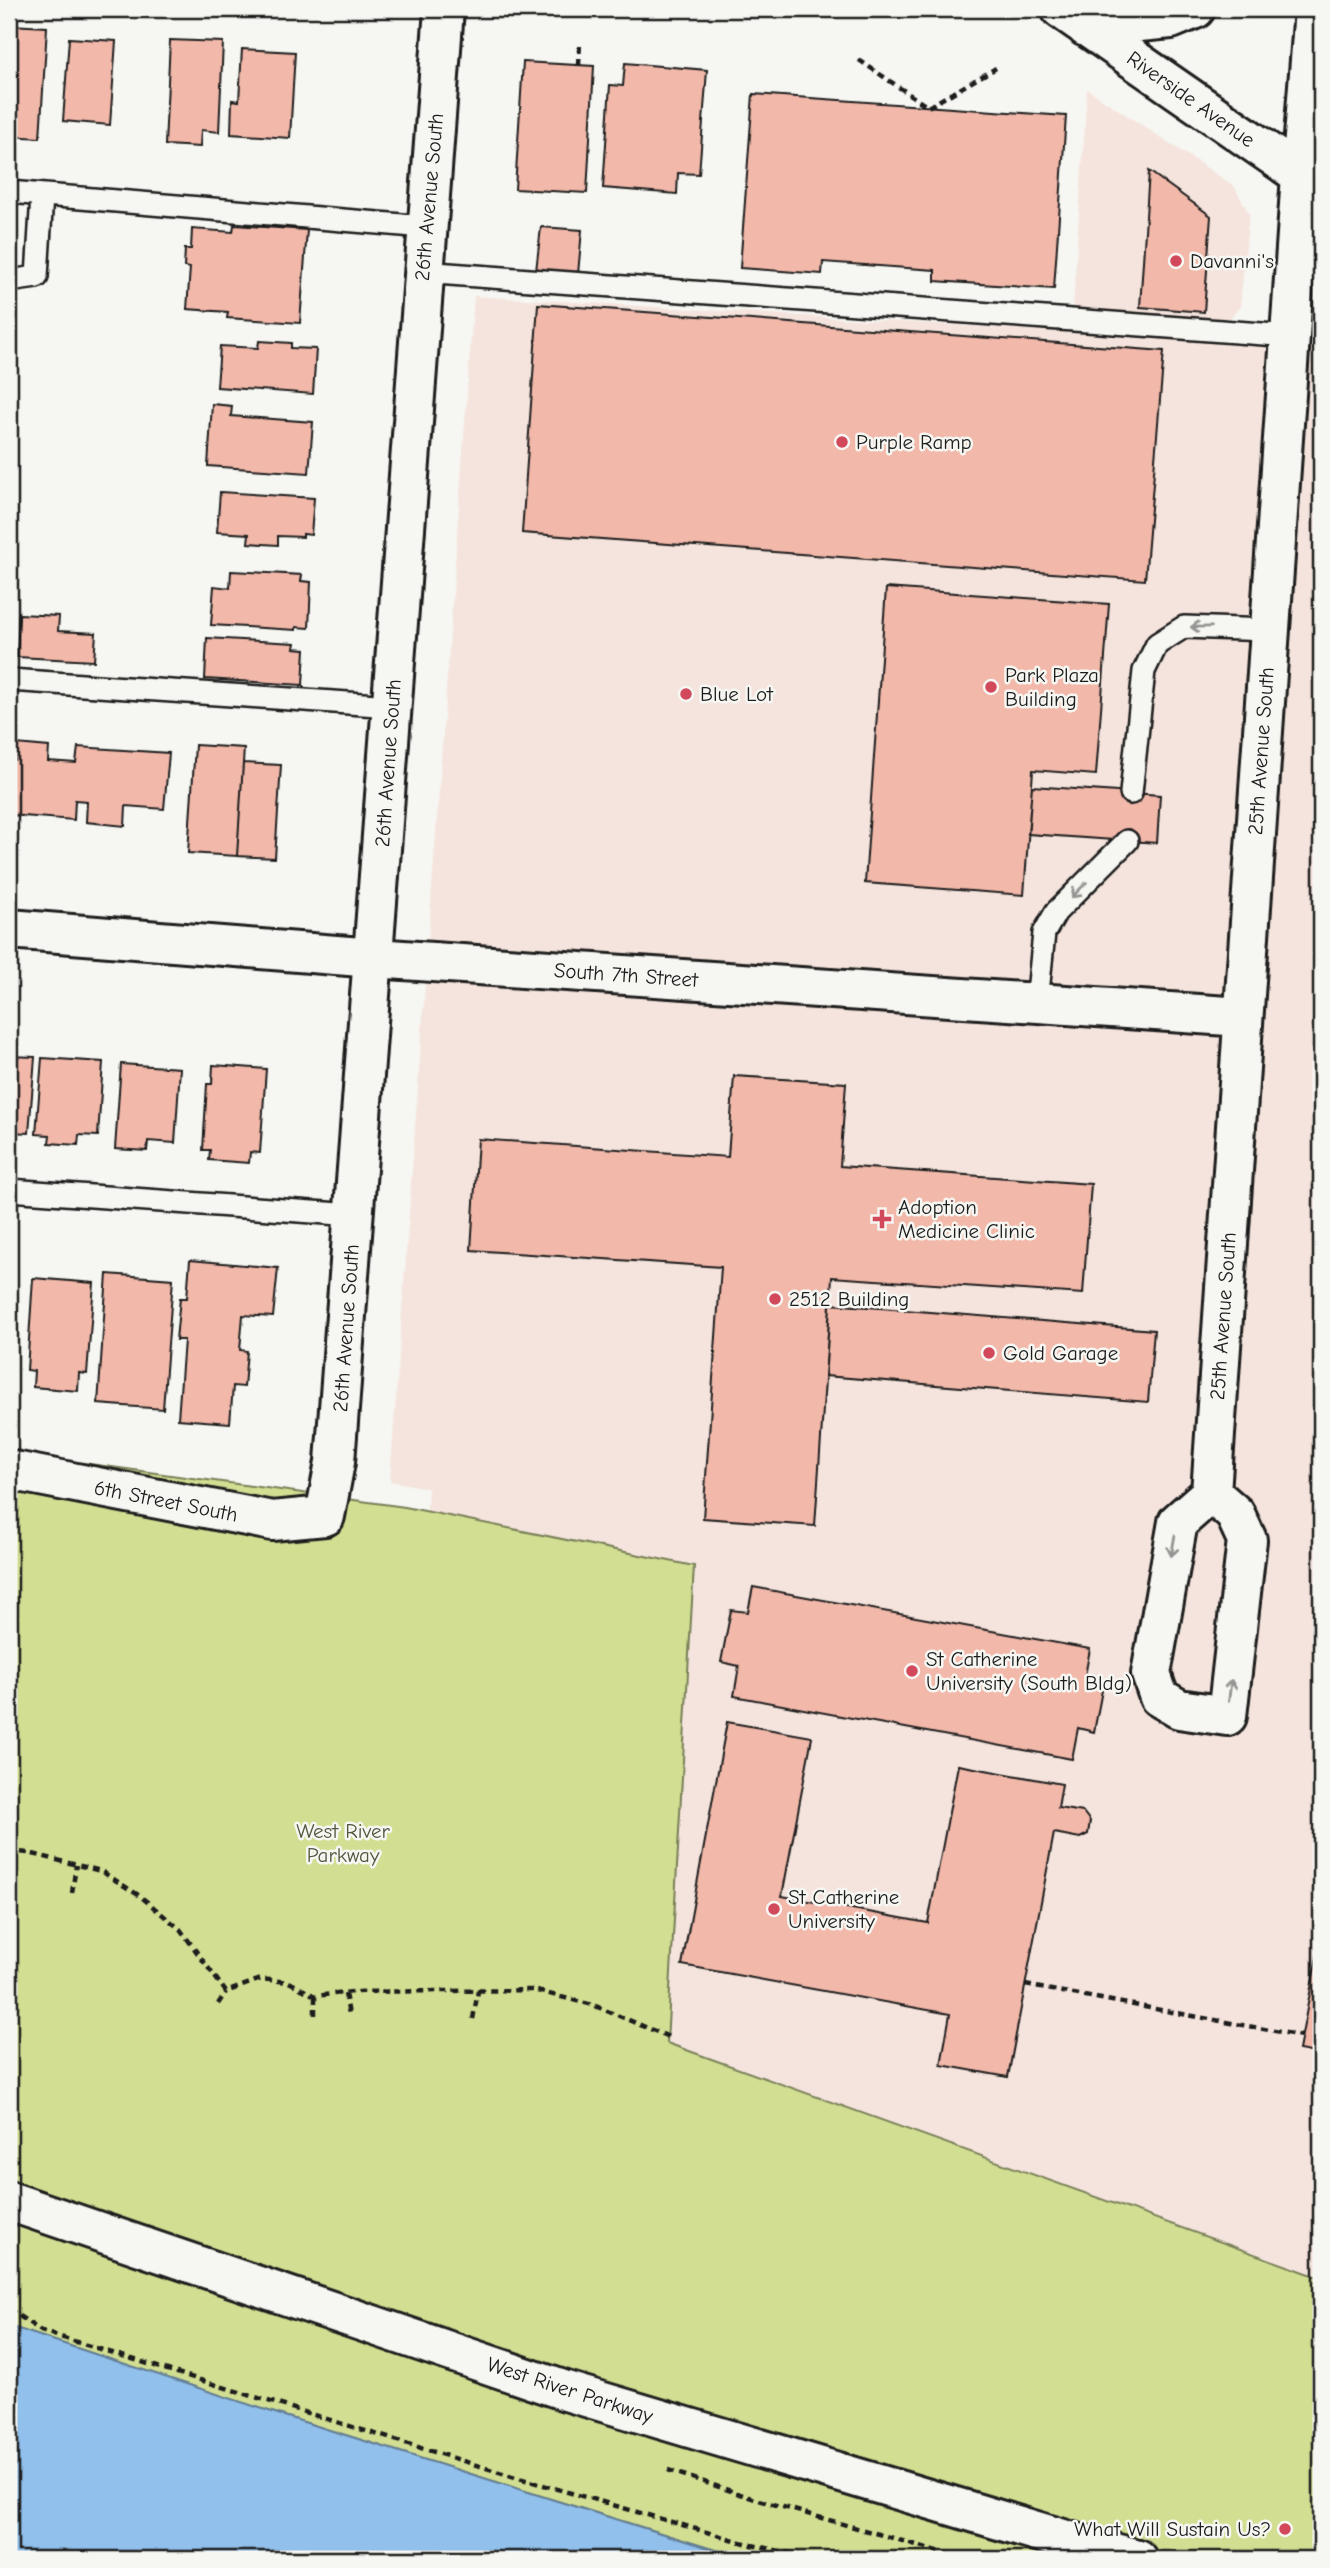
<svg xmlns="http://www.w3.org/2000/svg" width="1330" height="2568" viewBox="0 0 1330 2568" font-family="'Comic Neue',sans-serif">
  <style>
    .built { fill: #f5e4dd }
    .green { fill: #d2df92; stroke: #777e57; stroke-width: 2 }
    .water { fill: #91c0ec; stroke: #627e99; stroke-width: 2 }
    .building { fill: #f2b9ab; stroke: #1c1c1c; stroke-width: 2 }
    .lines { fill: none; stroke-linecap: round; stroke-linejoin: round }
    .service-casing { stroke: #1c1c1c; stroke-width: 26 }
    .minor-casing { stroke: #1c1c1c; stroke-width: 44 }
    .tertiary-casing { stroke: #1c1c1c; stroke-width: 44 }
    .path { stroke: #1c1c1c; stroke-width: 4.5; stroke-dasharray: 7 5; stroke-linecap: butt }
    .service { stroke: #f6f6f2; stroke-width: 21 }
    .minor { stroke: #f6f6f2; stroke-width: 38 }
    .tertiary { stroke: #f6f6f2; stroke-width: 38 }
    .oneway { stroke: #949492 }
    .poi-dot { fill: #d1495b; stroke: #f6f6f2; stroke-width: 2.5 }
    .labels { text-anchor: middle; dominant-baseline: central; stroke-width: 5; stroke-linejoin: round; paint-order: stroke }
    .street-label { font-size: 21px; fill: #1c1c1c; stroke: #f6f6f2 }
    .poi-label { font-size: 21px; fill: #1c1c1c; stroke: #f6f6f2; text-anchor: start }
    .park-label { font-size: 21px; fill: #53563f; stroke: #f6f6f2 }
  </style>
  <rect width="100%" height="100%" fill="#f6f6f2"/>
  <filter id="ink" filterUnits="userSpaceOnUse"><feTurbulence type="fractalNoise" baseFrequency=".0143" numOctaves="2"/><feDisplacementMap in="SourceGraphic" scale="14" xChannelSelector="R" yChannelSelector="G"/><feConvolveMatrix kernelMatrix="1 2 1 2 8 2 1 2 1" color-interpolation-filters="sRGB"/></filter>
  <g filter="url(#ink)">
    <path class="built" d="M1087,89l147,97 15,28 -9,93 -10,11 -18,3 -139,-12z
      M474,296l740,45 107,-16v1978l-715,-259 -180,-516 2,-40 -38,-7z"/>
    <path class="green" d="M9,1453l396,54 289,59 -27,477 654,235v281h-569l-43,-11 -428,-133 -272,-89z"/>
    <path class="water" d="M9,2326l272,89 427,133 44,11h-743z"/>
    <path class="building" d="M9,25l38,2 -7,111 -31,-2z
      M69,38l47,3 -6,84 -47,-4z
      M170,40l53,2 -4,90 -18,-2 -1,17 -35,-2z
      M242,49l53,3 -5,86 -59,-4 1,-34 7,1z
      M523,62l71,4 -7,127 -72,-4z
      M625,63l82,7 -8,104 -21,-1 -1,21 -74,-6 7,-103 13,1z
      M753,94l313,22 -12,173 -119,-8v-11l-112,-8 -1,12 -82,-6z
      M1149,171l62,45 -7,96 -64,-5z
      M234,225l73,5 -7,93 -73,-5 1,-6 -41,-3 3,-41 -6,-1 1,-18h6l1,-20 41,3z
      M541,227l41,3 -4,44 -42,-3z
      M538,304l626,47 -19,229 -623,-47z
      M259,341l32,2v5l25,1 -3,45 -96,-7 3,-41 38,2z
      M212,404l20,2 -1,10 82,6 -4,51 -101,-7z
      M220,492l94,6 -3,37 -8,-1v3l-25,-1v9l-30,-2 1,-9 -32,-2z
      M231,571l71,4 -1,6 10,1 -2,46 -13,-1v3l-85,-5 3,-39 16,2z
      M886,588l223,16 -13,171 -63,-5 -9,125 -159,-12z
      M19,614l40,2 -1,15 38,2 -2,28 -77,-4z
      M207,638l88,5 -1,5 11,1 -2,36 -98,-6z
      M16,744l33,3 -1,14 28,2 2,-16 91,6 -5,56 -38,-3 -1,20 -39,-4 1,-21 -12,-1 -1,20 -64,-5 1,-25h-2v-31l6,1z
      M195,745l49,3 -7,108 -49,-3z
      M243,763l38,2 -6,93 -38,-2z
      M1032,786l128,9 -3,48 -129,-9z
      M9,1056l26,1 -6,76 -19,-1v10z
      M42,1058l61,4 -5,74 -19,-1 -1,10 -29,-2 1,-8 -14,-1z
      M121,1064l59,4 -5,75 -27,-2 -1,10 -32,-2z
      M213,1065l53,4 -6,84 -10,-1 -1,11 -40,-3 1,-10h-7l4,-66h5z
      M734,1076l112,7 -6,83 251,18 -8,110 -251,-17 -17,249 -112,-8 18,-251 -250,-17 7,-111 250,18z
      M190,1260l88,8 -5,49 -30,-2 -3,35 7,1 -3,36 -11,-1 -3,37 -52,-4 6,-79h-8l4,-42h7z
      M9,1268h4l-4,58z
      M107,1274l66,5 -10,130 -65,-5z
      M33,1278l61,5 -7,91 -8,-1 -1,18 -45,-4 1,-16 -7,-1z
      M830,1304l324,26 -6,72 -323,-26z
      M753,1587l337,62 -5,27 19,4 -10,52 -16,-4 -6,31 -338,-63 5,-30 -18,-4 10,-52 17,2z
      M727,1722l85,15 -30,159 146,27 30,-158 104,19 -4,24 25,4 7,9 -2,13 -8,4 -26,-5 -46,244 -67,-12 9,-51 -268,-49z
      M1321,1936v118l-22,-4z"/>
    <g class="lines">
      <defs>
        <path id="service" d="M9,192l417,35
          M422,272l867,64
          M9,281l28,-4 5,-82
          M9,680l383,26
          M1131,793l13,-122 13,-27 27,-17 85,3
          M1037,1003l7,-70 12,-21 71,-71
          M9,1190l345,25"/>
        <path id="minor" d="M9,929l365,29 869,59
          M9,1470l263,51 53,-5 10,-54 109,-1453
          M1211,1493l24,21 12,26 -20,176 -48,-7 -20,-12 -8,-23 27,-152 33,-29 90,-1318
          M9,2201l557,190 517,154 54,14"/>
        <path id="tertiary" d="M1061,9l260,180
          M1086,27l85,-8 24,-10
          M1301,175l13,-166"/>
      </defs>
      <use href="#service" class="service-casing"/>
      <use href="#minor" class="minor-casing"/>
      <use href="#tertiary" class="tertiary-casing"/>
      <path class="path" d="M859,60l69,47 68,-39
        M579,65l1,-24
        M9,1851l20,2 72,18 39,25 40,33 46,63 35,-13 28,3 26,14 37,-4 181,-2 60,15 76,32
        M72,1893l4,-28
        M1025,1985l277,51
        M345,1994l4,20
        M315,1996v19
        M218,2004l8,-12
        M473,2019l5,-28
        M9,2309l32,22 471,145 240,69 65,14
        M668,2470l87,29 211,60"/>
      <use href="#service" class="service"/>
      <use href="#minor" class="minor"/>
      <use href="#tertiary" class="tertiary"/>
    </g>
    <defs><path id="oneway-shaft" d="M-6 0H5M1.5-3L5.5 0L1.5 3" fill="none" stroke-width="1.6" stroke-linecap="round" stroke-linejoin="round" transform="scale(1.75)"/></defs>
    <g class="oneway">
      <use href="#oneway-shaft" transform="translate(1201 627) rotate(179)"/>
      <use href="#oneway-shaft" transform="translate(1079 890) rotate(135)"/>
      <use href="#oneway-shaft" transform="translate(1173 1546) rotate(100)"/>
      <use href="#oneway-shaft" transform="translate(1230 1690) rotate(-83)"/>
    </g>
  </g>
  <g class="poi-dot">
    <circle cx="1176" cy="261" r="7"/>
    <circle cx="842" cy="442" r="7"/>
    <circle cx="991" cy="687" r="7"/>
    <circle cx="686" cy="694" r="7"/>
    <path d="M878.5 1208.5h7v7h7v7h-7v7h-7v-7h-7v-7h7z"/>
    <circle cx="775" cy="1299" r="7"/>
    <circle cx="989" cy="1353" r="7"/>
    <circle cx="912" cy="1671" r="7"/>
    <circle cx="774" cy="1909" r="7"/>
    <circle cx="1285" cy="2529" r="7"/>
  </g>
  <g class="labels">
    <g class="street-label">
      <text transform="translate(1191 99) rotate(35)">Riverside Avenue</text>
      <text transform="translate(429 197) rotate(-85)">26th Avenue South</text>
      <text transform="translate(1261 751) rotate(-86)">25th Avenue South</text>
      <text transform="translate(388 763) rotate(-86)">26th Avenue South</text>
      <text transform="translate(626 975) rotate(4)">South 7th Street</text>
      <text transform="translate(1223 1316) rotate(-86)">25th Avenue South</text>
      <text transform="translate(346 1328) rotate(-86)">26th Avenue South</text>
      <text transform="translate(166 1501) rotate(11)">6th Street South</text>
      <text transform="translate(570 2390) rotate(18)">West River Parkway</text>
    </g>
    <g class="poi-label">
      <text x="1190" y="261">Davanni's</text>
      <text x="856" y="442">Purple Ramp</text>
      <text x="1005" y="675">Park Plaza<tspan x="1005" dy="24">Building</tspan></text>
      <text x="700" y="694">Blue Lot</text>
      <text x="898" y="1207">Adoption<tspan x="898" dy="24">Medicine Clinic</tspan></text>
      <text x="789" y="1299">2512 Building</text>
      <text x="1003" y="1353">Gold Garage</text>
      <text x="926" y="1659">St Catherine<tspan x="926" dy="24">University (South Bldg)</tspan></text>
      <text x="788" y="1897">St Catherine<tspan x="788" dy="24">University</tspan></text>
      <text x="1271" y="2529" text-anchor="end">What Will Sustain Us?</text>
    </g>
    <g class="park-label">
      <text x="343" y="1831">West River<tspan x="343" dy="24">Parkway</tspan></text>
    </g>
  </g>
  <rect width="1330" height="2568" fill="none" stroke="#f6f6f2" stroke-width="35"/>
  <rect x="18" y="18" width="1295" height="2533" fill="none" stroke="#1c1c1c" stroke-width="2.5" filter="url(#ink)"/>
</svg>
